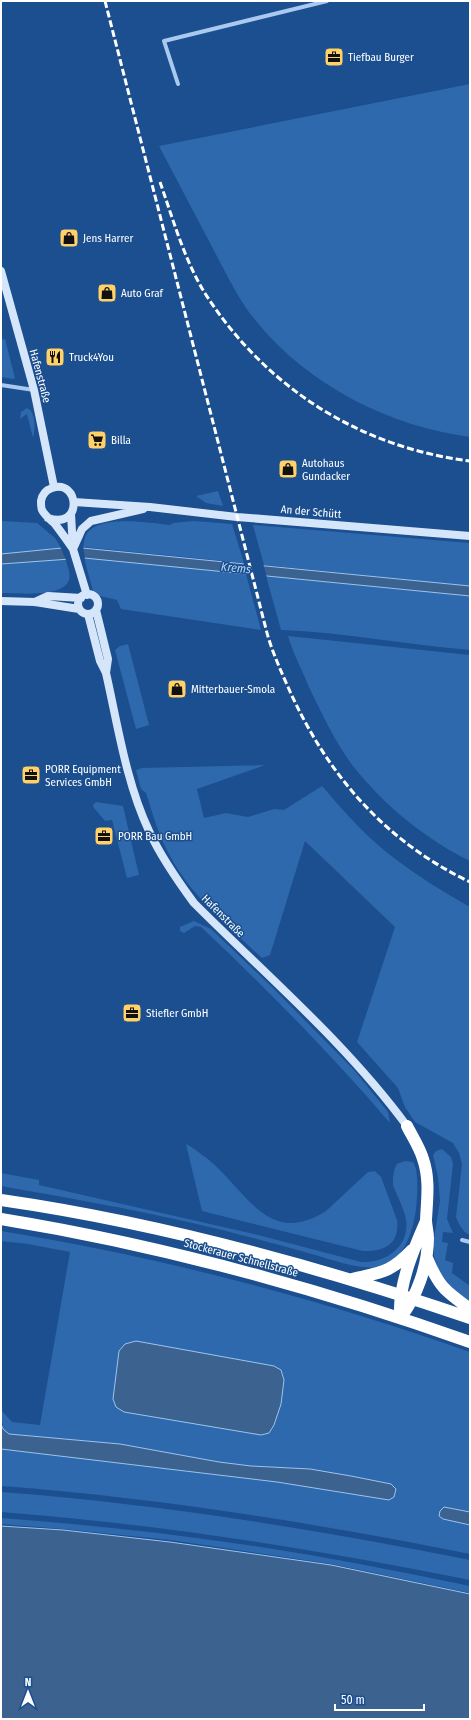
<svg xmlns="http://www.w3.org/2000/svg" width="471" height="1720" viewBox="0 0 471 1720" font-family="'Fira Sans Condensed',sans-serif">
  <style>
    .green { fill: #2e69ad }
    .water { fill: #3c6290; stroke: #9cc4f0 }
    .pier { fill: #1b4f8f }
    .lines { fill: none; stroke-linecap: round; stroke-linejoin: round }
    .street { stroke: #a9c9ee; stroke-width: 4 }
    .secondary { stroke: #d6e6fa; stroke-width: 8 }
    .highway { stroke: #fff; stroke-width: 12 }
    .rail { stroke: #fff; stroke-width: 3; stroke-dasharray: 7 3; stroke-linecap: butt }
    .labels { text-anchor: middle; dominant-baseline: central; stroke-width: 3; stroke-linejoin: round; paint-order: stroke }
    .poi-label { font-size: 11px; fill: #fff; stroke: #1b4f8f; text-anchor: start }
    .street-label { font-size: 11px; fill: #fff; stroke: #1b4f8f }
    .water-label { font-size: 12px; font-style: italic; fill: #b5d3f5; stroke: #1b4f8f }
  </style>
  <rect width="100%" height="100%" fill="#1b4f8f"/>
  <path class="green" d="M470,84v353c-81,-11 -161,-51 -214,-116 -19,-23 -32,-52 -46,-78 -17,-32 -34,-65 -51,-97z
    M5,339l10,39 -2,1 -12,-2v-37z
    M27,408l3,2c6,7 5,19 3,28l-6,-24 -7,5 1,-7z
    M218,491l5,15 -17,-3 -10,-7z
    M1,521l36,2 18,15 6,10 -60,6z
    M194,521l38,3 12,39 -161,-16c1,-4 1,-8 3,-12 12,-21 64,-12 84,-10l3,-2z
    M253,525l217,18v43l-206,-21z
    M65,558c2,7 6,15 4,22 -6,18 -52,13 -68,13v-29z
    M84,558l162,16 15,56 -140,-21 -4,-9 -17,-4 -7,-5z
    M266,576l204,20v54c-63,-5 -126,-18 -189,-20z
    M288,636l182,19v206c-45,-22 -86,-56 -117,-95 -18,-24 -31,-52 -44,-79 -7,-17 -16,-34 -21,-51z
    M128,644l21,81 -13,4 -21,-79 5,-4z
    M265,765l-68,24 7,29 22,-5 22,4 26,-8 10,1 38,-24c23,27 47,54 76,75 23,17 47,32 72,46v328c-8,-3 -11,-11 -14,-18l6,-53 -3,-11 -6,-10 -38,-21 -10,-15 -7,-19 -41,-46 38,-115 -90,-86 -35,114 -8,3c-36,-34 -75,-65 -96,-110 -9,-17 -14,-37 -20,-55l-5,-4 -5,-19 6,-2z
    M96,802l27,4 16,69 -12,3 -15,-58 -7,1 -11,-13 -1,-3z
    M194,921l17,8 58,55 85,86 34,42 2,11c-59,-69 -122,-133 -189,-196l-6,-1 -11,7 -4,-2v-4z
    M186,1144c5,2 11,7 15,10 43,29 63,96 125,57l42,-39 7,-1 6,6 16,43c3,24 -13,32 -34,31l-161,-40z
    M442,1149l9,8 2,7 -6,55 6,14 -10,-1 -1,10 6,1 -3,17 8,3 -1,10 18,13v15l-22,-15 -10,-17 -4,-13v-17l6,-38 -2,-24 -5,-22 3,-4z
    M405,1161l8,1c7,9 4,42 2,54 -4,20 -12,43 -33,50 -19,6 -55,-8 -74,-13 -40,-11 -80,-22 -120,-31 -62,-14 -125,-25 -187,-36v-13l38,7v5l219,50 103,27c24,1 49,-15 45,-42 -2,-12 -9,-24 -13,-35 0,-8 0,-14 4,-21z
    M1,1231c159,26 317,67 469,121v160l-26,-5 -1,12 27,6v29c-155,-31 -311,-56 -469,-68v-37l276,33 112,18 2,-16 -40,-8 -41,-7 -59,-3 -32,-4 -99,-18 -111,-10 -6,-5 -2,-19 11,12 28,3 30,-173 -42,-8 -27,-3z
    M1,1492c158,12 314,37 469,68v20c-155,-31 -311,-56 -469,-68z
    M1,1518c82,6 165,15 246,27 75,11 149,26 223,41v7l-139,-29 -161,-24 -107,-11 -62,-5z"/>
  <path class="water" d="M72,547l398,39v10l-386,-38 -83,6v-10z
    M136,1341l138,25 7,4 3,10 -3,24 -7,21 -5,8 -8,2 -137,-23 -8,-5 -3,-8 6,-48 6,-7z
    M1,1424l2,5 6,5 111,10 99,18 32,4 59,3 41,7 40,8 5,5 -2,8 -5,3 -112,-18 -276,-33z
    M444,1507l26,5v13l-27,-6 -4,-3 1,-5z
    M1,1526l62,4 107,12 161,23 139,29v125h-469z"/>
  <path class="pier" d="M72,545h11l2,15h-19l-6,-14z
    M243,561l20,2 4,15 -20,-2z"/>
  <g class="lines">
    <path class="street" d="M178,84l-14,-43 163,-40
      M1,385l33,5
      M462,1240l8,2"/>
    <path class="secondary" d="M1,271l33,119 20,97
      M74,502l76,5 87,10 233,19
      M71,514l2,35 14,46
      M48,518c36,12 31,-40 4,-30 -6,2 -10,7 -11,13 0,3 0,7 1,9 3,6 9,10 13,14 6,8 12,16 18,25
      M73,549l9,-20 9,-8 52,-12
      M78 604a10 10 0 1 1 20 0a10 10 0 1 1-20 0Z
      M1,601l34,1 44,7
      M35,602l13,-6 33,2
      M96,610l12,49 -2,14
      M88,614l12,47 6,12c12,53 20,109 43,158 12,26 28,49 45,72 73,73 152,140 213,223"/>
    <path class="highway" d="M1,1200c160,23 316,66 469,118
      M1,1219c160,26 316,69 469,123
      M427,1258c12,29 18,33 43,51
      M352,1279c30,-7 38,-6 60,-29
      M400,1318c17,-21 28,-53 28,-80 0,-6 -2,-12 -2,-18 1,-21 4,-41 -3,-61 -3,-11 -11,-23 -16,-33
      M400,1318c-2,-33 13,-67 26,-97"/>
    <path class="rail" d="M105,1l162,632c5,18 13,36 21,54 38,86 96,154 182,195
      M160,182c14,40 26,84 50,119 61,90 153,147 260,160"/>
  </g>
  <defs>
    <symbol id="office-square" viewBox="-11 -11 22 22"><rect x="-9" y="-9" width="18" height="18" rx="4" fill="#ffd166" stroke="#1b4f8f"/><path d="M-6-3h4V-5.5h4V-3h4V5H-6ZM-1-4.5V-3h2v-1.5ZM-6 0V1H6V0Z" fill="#111"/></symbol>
    <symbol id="shop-square" viewBox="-11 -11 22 22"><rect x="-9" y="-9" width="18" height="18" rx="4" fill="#ffd166" stroke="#1b4f8f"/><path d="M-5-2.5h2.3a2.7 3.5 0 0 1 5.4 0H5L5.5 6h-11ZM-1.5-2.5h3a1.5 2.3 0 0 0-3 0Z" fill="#111"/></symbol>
    <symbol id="restaurant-square" viewBox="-11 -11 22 22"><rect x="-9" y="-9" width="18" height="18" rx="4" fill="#ffd166" stroke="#1b4f8f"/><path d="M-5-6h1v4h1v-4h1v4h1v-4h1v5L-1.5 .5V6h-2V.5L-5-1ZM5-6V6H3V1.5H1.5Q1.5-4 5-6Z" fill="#111"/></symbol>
    <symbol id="supermarket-square" viewBox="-11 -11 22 22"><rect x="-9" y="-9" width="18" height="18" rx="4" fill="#ffd166" stroke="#1b4f8f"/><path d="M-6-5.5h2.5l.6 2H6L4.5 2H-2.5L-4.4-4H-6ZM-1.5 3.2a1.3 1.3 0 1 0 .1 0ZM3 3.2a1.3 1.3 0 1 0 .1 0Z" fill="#111"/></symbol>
  </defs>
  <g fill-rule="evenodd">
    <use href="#office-square" x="323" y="46" width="22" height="22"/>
    <use href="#shop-square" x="58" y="227" width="22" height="22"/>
    <use href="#shop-square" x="96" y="282" width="22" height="22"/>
    <use href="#restaurant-square" x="44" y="346" width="22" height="22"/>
    <use href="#supermarket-square" x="86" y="429" width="22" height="22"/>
    <use href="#shop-square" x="277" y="458" width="22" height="22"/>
    <use href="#shop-square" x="166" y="678" width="22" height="22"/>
    <use href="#office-square" x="20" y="764" width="22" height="22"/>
    <use href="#office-square" x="93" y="825" width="22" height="22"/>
    <use href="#office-square" x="121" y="1002" width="22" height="22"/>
  </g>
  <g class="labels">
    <g class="poi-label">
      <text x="348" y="57">Tiefbau Burger</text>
      <text x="83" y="238">Jens Harrer</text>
      <text x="121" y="293">Auto Graf</text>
      <text x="69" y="357">Truck4You</text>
      <text x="111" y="440">Billa</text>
      <text x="302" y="463">Autohaus<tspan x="302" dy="13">Gundacker</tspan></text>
      <text x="191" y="689">Mitterbauer-Smola</text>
      <text x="45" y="769">PORR Equipment<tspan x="45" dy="13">Services GmbH</tspan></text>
      <text x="118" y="836">PORR Bau GmbH</text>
      <text x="146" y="1013">Stiefler GmbH</text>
    </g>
    <g class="street-label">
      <text transform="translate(40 376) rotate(75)">Hafenstraße</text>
      <text transform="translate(311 512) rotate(5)">An der Schütt</text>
      <text transform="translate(223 916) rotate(45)">Hafenstraße</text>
      <text transform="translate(241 1258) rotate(15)">Stockerauer Schnellstraße</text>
    </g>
    <g class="water-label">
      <text transform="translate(236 568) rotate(6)">Krems</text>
    </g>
  </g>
  <rect width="471" height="1720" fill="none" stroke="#ffffff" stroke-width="4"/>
  <g transform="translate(28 1692)" stroke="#1b4f8f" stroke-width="3" paint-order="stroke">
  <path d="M0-3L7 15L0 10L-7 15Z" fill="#ffffff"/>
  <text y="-6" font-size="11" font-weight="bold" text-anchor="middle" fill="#ffffff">N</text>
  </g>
  <path d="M335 1704v6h89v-6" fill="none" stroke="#ffffff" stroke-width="2"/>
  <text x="341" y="1704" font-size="12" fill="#ffffff" stroke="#1b4f8f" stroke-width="3" paint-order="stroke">50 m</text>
</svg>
